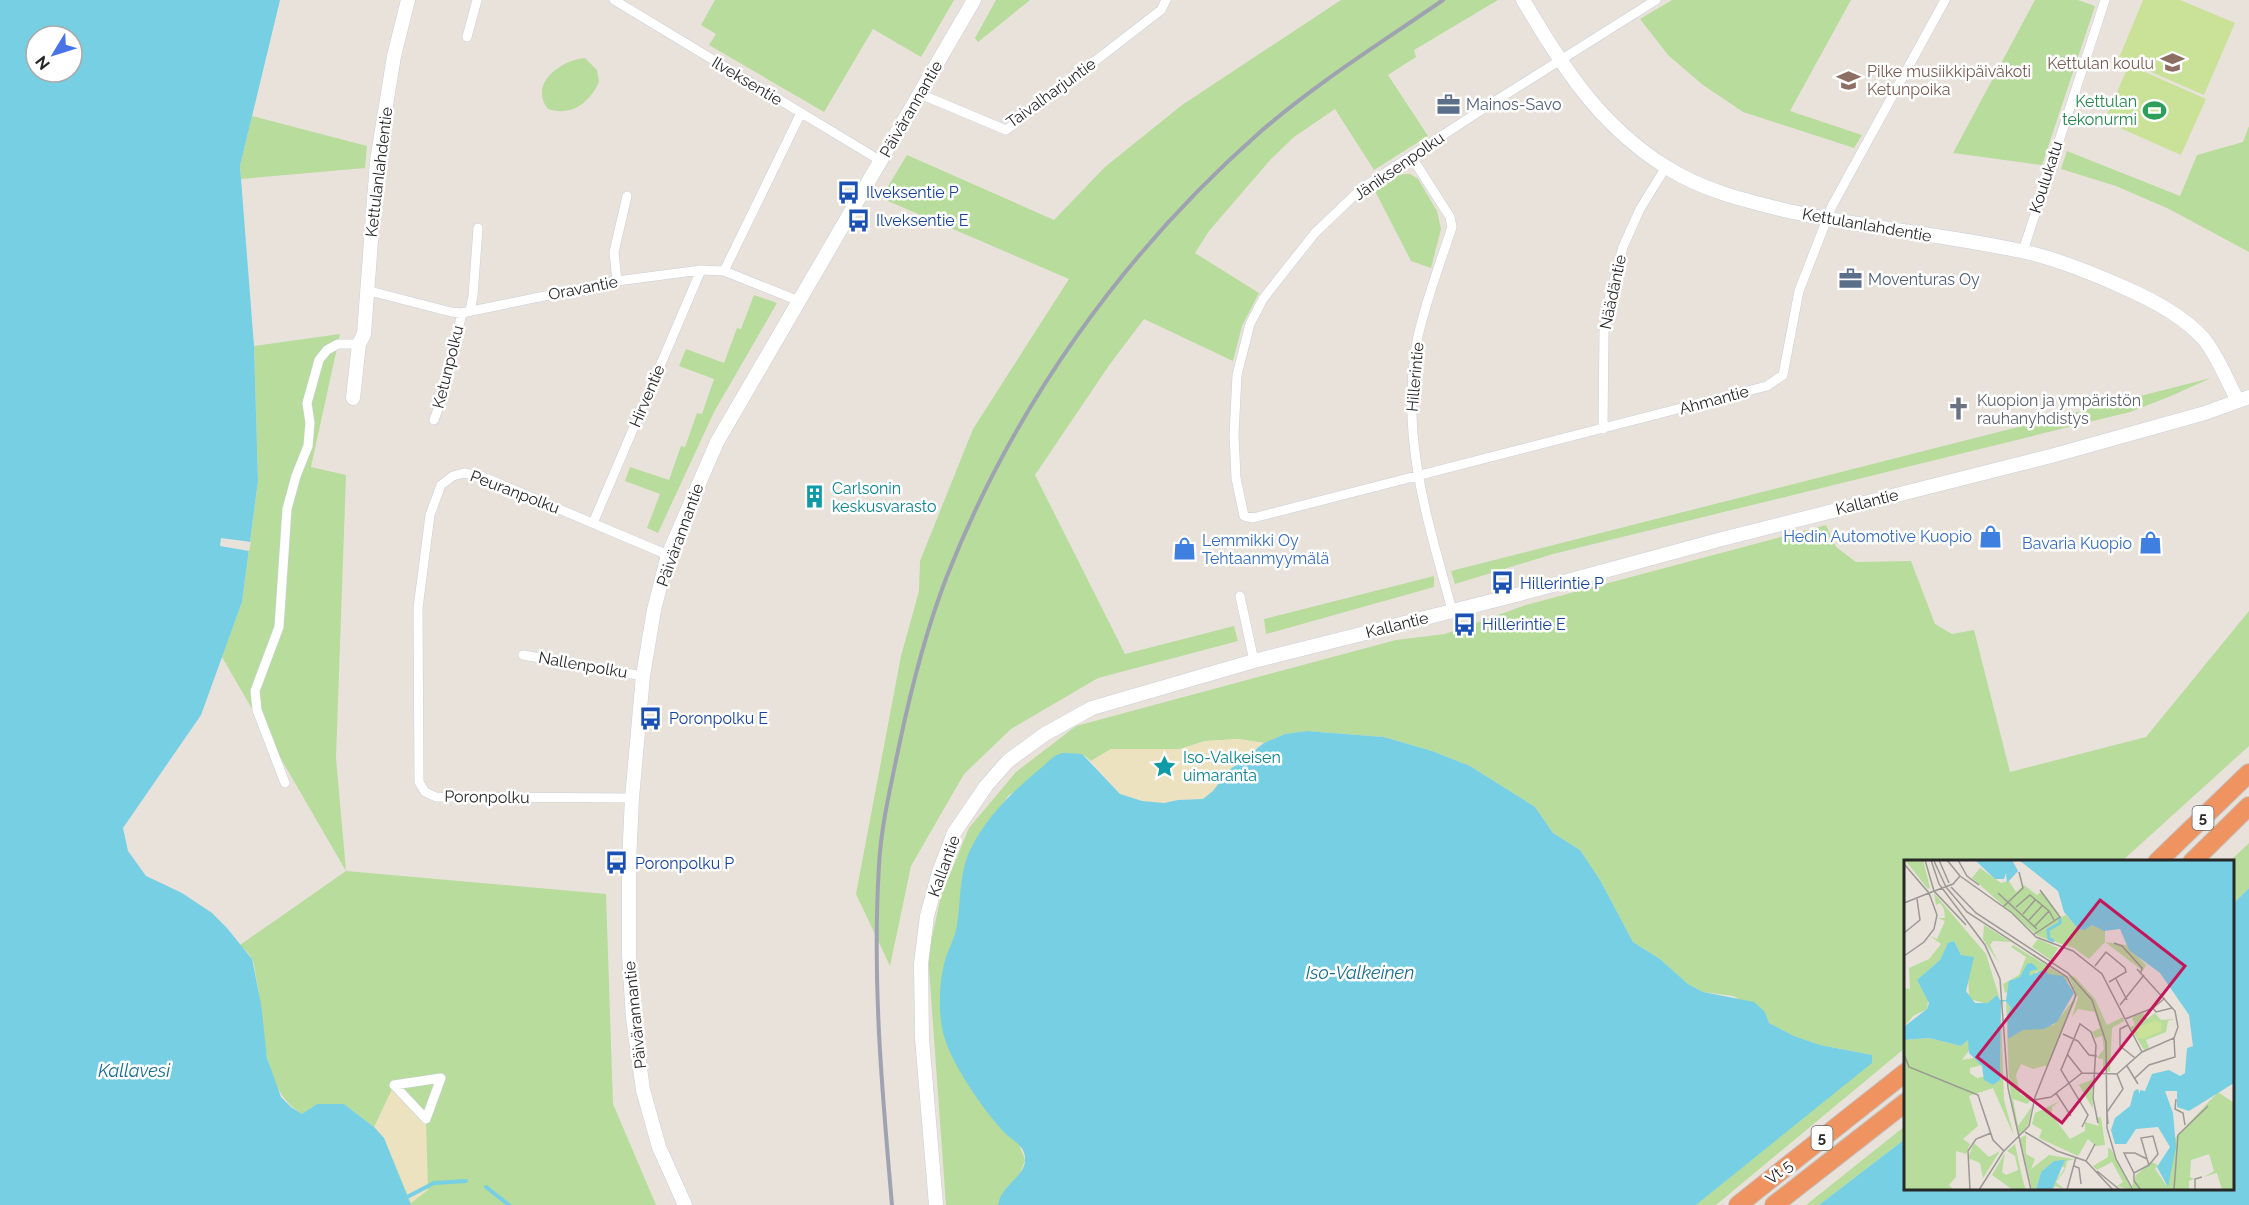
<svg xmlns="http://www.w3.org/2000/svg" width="2249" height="1205" viewBox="0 0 2249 1205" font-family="Raleway,sans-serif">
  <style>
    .green { fill: #b7dc9c }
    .sand { fill: #ece2c0 }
    .pitch { fill: #c9e298 }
    .water { fill: #76cfe3; fill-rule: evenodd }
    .pier { fill: #e9e2db }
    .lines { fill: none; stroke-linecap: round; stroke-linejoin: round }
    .stream { stroke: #76cfe3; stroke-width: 4 }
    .street-casing { stroke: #caced9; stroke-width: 10 }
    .secondary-casing { stroke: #caced9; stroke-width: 15 }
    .highway-casing { stroke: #c3c3c3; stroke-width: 20 }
    .street { stroke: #fff; stroke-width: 9 }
    .secondary { stroke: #fff; stroke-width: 14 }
    .highway { stroke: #ef9360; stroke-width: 18 }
    .rail { stroke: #9fa3b1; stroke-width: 4 }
    .labels { text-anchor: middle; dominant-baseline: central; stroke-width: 5; stroke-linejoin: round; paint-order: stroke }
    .shield { fill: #fff; stroke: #686868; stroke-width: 1.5 }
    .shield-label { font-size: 15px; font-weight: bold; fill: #282828 }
    .education-label { font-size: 16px; fill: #785e54; stroke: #fff; text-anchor: end }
    .street-label { font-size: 16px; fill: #282828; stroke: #fff }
    .leisure-label { font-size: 16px; fill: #27864d; stroke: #fff; text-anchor: end }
    .service-label { font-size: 16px; fill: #4e5e75; stroke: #fff; text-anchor: start }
    .transit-label { font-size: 16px; fill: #164399; stroke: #fff; text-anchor: start }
    .worship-label { font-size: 16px; fill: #5b616d; stroke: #fff; text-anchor: start }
    .culture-label { font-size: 16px; fill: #0d838f; stroke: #fff; text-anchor: start }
    .shop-label { font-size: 16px; fill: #366cbe; stroke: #fff; text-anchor: end }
    .water-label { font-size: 18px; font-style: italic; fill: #196d8c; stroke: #fff }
    .inset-river { fill: none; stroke: #76cfe3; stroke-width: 3 }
    .inset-road { fill: none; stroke: #9c9893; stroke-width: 1.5 }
    .view { fill: #c2185b; fill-opacity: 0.15; stroke: #c2185b; stroke-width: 3 }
    .inset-edge { fill: none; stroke: #282828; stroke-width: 3 }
  </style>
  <rect width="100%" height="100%" fill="#e9e2db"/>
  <path class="green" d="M715,0h239l-33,57 -48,-28 -49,83 -115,-67 7,-11 -15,-9z
    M996,0h34l-52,42 -3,-4z
    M1341,0h157l-84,50 2,7 -28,18 40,61 -54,34 -39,-61 -41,28 -23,22 -62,72 -14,22 64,40 -17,33 -9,35 -89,-42 -34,45 -75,111 90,179 109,-28 4,15 -140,37 -87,51 -47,45 -53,92 -21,100 -34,-72 45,-238 18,-65 1,-30 53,-132 96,-150 -188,-81 26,-43 147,65 51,-53 77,-62z
    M1672,0h179l-61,111 72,24 -8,13 -111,-36 -40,-27 -35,-30 -28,-36z
    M2035,0h43l17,6 -53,159 -89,-12z
    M585,58l12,12 2,12c-9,20 -27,35 -51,27 -20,-25 13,-49 37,-51z
    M252,116l115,30 -2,22 -124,11 -1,-13z
    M2249,126v126l-80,-43 -53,-23 -55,-17 6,-18 113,45 17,-41 46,-13z
    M1400,174h10l8,5 19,32 4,18 -10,39 -20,-7 -37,-72z
    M754,295l23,8 -63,109 -56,121 -11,-5 13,-34 -35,-13 5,-14 39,13 12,-34 4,1 12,-34 5,1 12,-35 -35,-13 7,-17 38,14 13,-35 4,1z
    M340,334l-29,133 35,8 -10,283 10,113 260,23 7,210 43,101h-245l-27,-67 -10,-11 -30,-23h-27l-15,10c-43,-26 -36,-88 -45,-132 -2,-7 -2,-16 -5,-23 -2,-5 -8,-10 -12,-14l106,-74 -124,-214 20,-55 16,-121 -4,-135z
    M2211,378l-40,18 -41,16 -577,142 -98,30 -4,-13z
    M1826,525l10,22 20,15 55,-1 24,63 17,10 22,-4 36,142 136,-35 103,-126v135l-127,115 -216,1 -1,186 -189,157h-20l175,-142 1,-8 -52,-10 -26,-9 -25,-13 -4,-11 -32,-16 -30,-4 -15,-8 -28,-25 -27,-17 -33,-62 -20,-30 -27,-17 -18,-26 -65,-41 -38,-15 -48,-14 -77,-6 -22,3 -21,9 -26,-4 -33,2 -25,8h-69l-20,12 -9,-7 -73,41 -22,29 -17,26 49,294 6,16 -4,11 50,34h-125l-18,-250 13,-59 28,-68 47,-56 60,-46 320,-86 49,-6 81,-29z
    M1434,576v11l-168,47 -2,-15z
    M2249,843v45l-16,16 -1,-42h-3z
    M1905,1126v13l-86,66h-13z"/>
  <path class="sand" d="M1238,739l26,4 -36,28 -15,20 -10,8 -25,1 -14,3 -22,-2 -22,-7 -29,-33 20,-12h69l25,-8z
    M394,1085l32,34 2,71 -17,13 -27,-65 -10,-11z"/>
  <path class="pitch" d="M2143,0h37l55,23 -31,72 -85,-37z
    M2129,65l77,34 -25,56 -77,-34z"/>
  <path class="water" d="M0,0h280l-40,166 14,180 4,135 -16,121 -41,113 -78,113 5,23 18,25 36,17 30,20 15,15 25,31 9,45 6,54 14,39 10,10 11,7 15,-10h27l30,23 10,11 27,67h-411zM36,36h36v36h-36z
    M1307,731l77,6 48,14 38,15 65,41 18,26 27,17 20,30 33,62 27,17 28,25 15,8 51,10 11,10 4,11 25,13 26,9 52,10v8l-176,142h-698c3,-20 27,-28 27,-45 1,-15 -13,-19 -21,-28 -20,-21 -52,-67 -60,-96 -6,-21 -5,-51 0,-72 3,-13 11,-25 13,-39 4,-25 2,-51 13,-75 17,-34 43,-59 71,-82 5,-4 12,-12 18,-14 6,-2 16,0 23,0l38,40 22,7 22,2 14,-3 25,-1 10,-8 15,-20 36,-28 21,-9z
    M2249,888v317h-430l86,-66 1,49h326l1,-284z"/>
  <path class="pier" d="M221,538l30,4 -2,9 -29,-5z"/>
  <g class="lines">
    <path class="stream" d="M486,1187l23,18
      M409,1196l25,-13 32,-2"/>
    <defs>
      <path id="street" d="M614,0l267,161
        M1656,0l-167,105 -127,83 -47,45 -31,39 -21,27 -13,25 -13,51 -3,60 2,43 8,38 9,2 514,-132 16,-11 16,-84 33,-85 113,-206
        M467,37l10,-37
        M920,94l86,36 155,-120 5,-10
        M1411,156l39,61 2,10c-12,37 -27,75 -35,114 -17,96 10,177 35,269
        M2023,251l82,-251
        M724,271l77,-158
        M617,281l-3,-29 13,-56
        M366,290l85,22 11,1 155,-32 84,-11 23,1 75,30
        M470,311l3,-15 5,-68
        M434,420l8,-22 20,-85
        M1603,429l1,-97 4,-29 15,-56 17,-38 26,-42
        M593,523l108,-253
        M1240,596l14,65
        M523,655l120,21
        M285,783l-28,-73 -2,-19 24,-64 8,-118 9,-33 12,-30 2,-23 -3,-20 12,-43 8,-10 11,-6h21
        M632,798l-196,-1 -11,-5 -6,-10 -1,-174 12,-93 11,-30 12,-9 11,-3 17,3 187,79
        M441,1078l-15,41 -32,-34z"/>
      <path id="secondary" d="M1523,0c40,67 75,124 143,167 36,23 77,33 118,43 78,18 158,24 237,41 33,7 71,22 102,36 28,12 59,28 80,51 15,18 24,43 35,63
        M353,398l6,-54 5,-10 13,-173 17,-105 14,-56
        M685,1205l-26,-58 -16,-57 -10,-72 -4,-63v-93l3,-64 11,-122 11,-66 14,-55 49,-113 257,-442
        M936,1205l-14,-167 -1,-74 6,-48 12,-44 15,-39 32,-47 22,-25 37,-27 47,-26 162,-47 262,-66 206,-56 329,-83 154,-43 44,-16"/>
      <path id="highway" d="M2157,862l92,-89
        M2192,862l57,-56
        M1738,1205l168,-133
        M1774,1205l132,-103"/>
    </defs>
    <use href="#street" class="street-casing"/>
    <use href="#secondary" class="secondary-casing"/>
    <use href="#highway" class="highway-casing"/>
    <use href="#street" class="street"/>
    <use href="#secondary" class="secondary"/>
    <use href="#highway" class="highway"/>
    <path class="rail" d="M892,1205c-10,-114 -20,-225 -13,-340 2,-39 12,-80 20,-119 12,-57 27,-116 48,-170 67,-170 175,-322 312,-443 57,-50 122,-90 184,-133"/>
  </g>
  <defs>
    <symbol id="school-bare" viewBox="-9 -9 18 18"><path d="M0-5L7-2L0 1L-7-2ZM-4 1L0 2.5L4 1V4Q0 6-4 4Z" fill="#8d6e63" stroke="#fff" stroke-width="2.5" paint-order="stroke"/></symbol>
    <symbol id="office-bare" viewBox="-9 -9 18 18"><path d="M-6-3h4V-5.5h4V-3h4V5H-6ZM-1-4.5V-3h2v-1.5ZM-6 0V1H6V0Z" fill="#5c6f8a" stroke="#fff" stroke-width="2.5" paint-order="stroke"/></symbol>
    <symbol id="stadium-bare" viewBox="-9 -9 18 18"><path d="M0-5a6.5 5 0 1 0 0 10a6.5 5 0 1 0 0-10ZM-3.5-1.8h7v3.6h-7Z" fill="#2e9e5b" stroke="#fff" stroke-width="2.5" paint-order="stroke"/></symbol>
    <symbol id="bus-bare" viewBox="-9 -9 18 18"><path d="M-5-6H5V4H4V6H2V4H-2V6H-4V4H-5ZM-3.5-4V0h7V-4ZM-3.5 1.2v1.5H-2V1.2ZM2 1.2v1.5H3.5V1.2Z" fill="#1a4fb4" stroke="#fff" stroke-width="2.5" paint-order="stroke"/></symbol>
    <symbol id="church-bare" viewBox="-9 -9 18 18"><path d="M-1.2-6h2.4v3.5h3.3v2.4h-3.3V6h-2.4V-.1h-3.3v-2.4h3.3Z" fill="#6b7280" stroke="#fff" stroke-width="2.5" paint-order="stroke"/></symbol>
    <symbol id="building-bare" viewBox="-9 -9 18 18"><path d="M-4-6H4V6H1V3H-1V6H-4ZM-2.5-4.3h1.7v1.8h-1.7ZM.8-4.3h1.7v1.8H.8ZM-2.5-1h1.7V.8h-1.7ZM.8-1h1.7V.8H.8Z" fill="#0f9aa8" stroke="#fff" stroke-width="2.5" paint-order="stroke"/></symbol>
    <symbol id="shop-bare" viewBox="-9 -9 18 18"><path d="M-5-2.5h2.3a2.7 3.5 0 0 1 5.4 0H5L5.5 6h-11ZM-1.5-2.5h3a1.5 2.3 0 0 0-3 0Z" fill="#3f7fe0" stroke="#fff" stroke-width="2.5" paint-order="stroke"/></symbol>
    <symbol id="sight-bare" viewBox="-9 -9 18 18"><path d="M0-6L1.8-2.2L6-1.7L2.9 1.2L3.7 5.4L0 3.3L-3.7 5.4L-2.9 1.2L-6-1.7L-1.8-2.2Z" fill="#0f9aa8" stroke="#fff" stroke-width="2.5" paint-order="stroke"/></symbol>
  </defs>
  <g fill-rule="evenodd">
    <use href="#school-bare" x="2156" y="46" width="33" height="33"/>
    <use href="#school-bare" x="1832" y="64" width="33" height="33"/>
    <use href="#office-bare" x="1432" y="88" width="33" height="33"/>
    <use href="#stadium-bare" x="2138" y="94" width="33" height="33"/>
    <use href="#bus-bare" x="832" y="176" width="33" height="33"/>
    <use href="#bus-bare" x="842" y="204" width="33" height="33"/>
    <use href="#office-bare" x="1834" y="262" width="33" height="33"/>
    <use href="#church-bare" x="1942" y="392" width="33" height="33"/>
    <use href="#building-bare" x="798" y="480" width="33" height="33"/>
    <use href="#shop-bare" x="1974" y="520" width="33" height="33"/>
    <use href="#shop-bare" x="2134" y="526" width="33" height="33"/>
    <use href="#shop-bare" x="1168" y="532" width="33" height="33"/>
    <use href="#bus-bare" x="1486" y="566" width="33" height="33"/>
    <use href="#bus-bare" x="1448" y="608" width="33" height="33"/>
    <use href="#bus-bare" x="634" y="702" width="33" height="33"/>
    <use href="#sight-bare" x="1148" y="750" width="33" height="33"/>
    <use href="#bus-bare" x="600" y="846" width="33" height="33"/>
  </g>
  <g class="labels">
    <g class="shield">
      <rect x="2192.5" y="806" width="21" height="24" rx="4.5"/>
      <rect x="1811.5" y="1126" width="21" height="24" rx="4.5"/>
    </g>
    <g class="shield-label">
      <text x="2203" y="818">5</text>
      <text x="1822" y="1138">5</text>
    </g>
    <g class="education-label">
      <text x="2154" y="63">Kettulan koulu</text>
      <text x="1867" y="71" text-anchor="start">Pilke musiikkipäiväkoti<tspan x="1867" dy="18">Ketunpoika</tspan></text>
    </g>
    <g class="street-label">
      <text transform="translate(747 81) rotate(31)">Ilveksentie</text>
      <text transform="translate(1051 93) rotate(-36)">Taivalharjuntie</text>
      <text transform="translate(911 109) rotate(-60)">Päivärannantie</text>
      <text transform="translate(1399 166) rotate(-35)">Jäniksenpolku</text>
      <text transform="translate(379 172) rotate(-83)">Kettulanlahdentie</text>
      <text transform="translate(2046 177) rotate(-72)">Koulukatu</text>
      <text transform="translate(1867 225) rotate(10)">Kettulanlahdentie</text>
      <text transform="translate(583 288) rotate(-11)">Oravantie</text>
      <text transform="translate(1613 292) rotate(-78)">Näädäntie</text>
      <text transform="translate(448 367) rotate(-76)">Ketunpolku</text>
      <text transform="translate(1415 377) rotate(-85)">Hillerintie</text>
      <text transform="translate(647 396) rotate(-67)">Hirventie</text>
      <text transform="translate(1714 400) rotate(-15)">Ahmantie</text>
      <text transform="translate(515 492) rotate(21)">Peuranpolku</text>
      <text transform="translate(1867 502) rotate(-14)">Kallantie</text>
      <text transform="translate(680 535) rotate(-70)">Päivärannantie</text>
      <text transform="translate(1397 625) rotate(-14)">Kallantie</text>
      <text transform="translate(583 665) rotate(10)">Nallenpolku</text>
      <text transform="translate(487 797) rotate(1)">Poronpolku</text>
      <text transform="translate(944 866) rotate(-70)">Kallantie</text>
      <text transform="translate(635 1015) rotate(-96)">Päivärannantie</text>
      <text transform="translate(1779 1172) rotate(-39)">Vt 5</text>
    </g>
    <g class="leisure-label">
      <text x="2137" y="101">Kettulan<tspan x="2137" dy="18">tekonurmi</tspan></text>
    </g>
    <g class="service-label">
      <text x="1466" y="104">Mainos-Savo</text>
      <text x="1868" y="279">Moventuras Oy</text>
    </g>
    <g class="transit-label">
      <text x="866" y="192">Ilveksentie P</text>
      <text x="876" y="220">Ilveksentie E</text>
      <text x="1520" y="583">Hillerintie P</text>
      <text x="1482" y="624">Hillerintie E</text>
      <text x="669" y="718">Poronpolku E</text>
      <text x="635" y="863">Poronpolku P</text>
    </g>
    <g class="worship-label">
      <text x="1977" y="400">Kuopion ja ympäristön<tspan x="1977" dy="18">rauhanyhdistys</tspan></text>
    </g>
    <g class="culture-label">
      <text x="832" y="488">Carlsonin<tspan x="832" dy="18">keskusvarasto</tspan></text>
      <text x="1183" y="757">Iso-Valkeisen<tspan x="1183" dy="18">uimaranta</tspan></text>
    </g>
    <g class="shop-label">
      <text x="1972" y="536">Hedin Automotive Kuopio</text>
      <text x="1202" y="540" text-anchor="start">Lemmikki Oy<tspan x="1202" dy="18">Tehtaanmyymälä</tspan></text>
      <text x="2132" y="543">Bavaria Kuopio</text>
    </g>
    <g class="water-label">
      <text x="1360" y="972">Iso-Valkeinen</text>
      <text x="134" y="1070">Kallavesi</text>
    </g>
  </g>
  <g transform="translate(1904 860)">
    <rect width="330" height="330" fill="#e9e2db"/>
    <path d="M1,0h18l7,28 -2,1zM76,8l21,15 8,-2 7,11 8,-7 13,10 5,-4 19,26 5,-2 12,14 7,1 7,-5 13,6v11l21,3 20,20 -3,6 -38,-29 -16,17 -15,-11 -36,-12 -66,-58zM30,33l52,61 14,46 -3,-5 -9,9 -19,-5 -1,-27 5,-11 -12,-6 -7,-14 -6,2 -8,17 -23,20 11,21 -1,8 -14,7 -9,11v-39l6,1 -1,-21 20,-9 12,-15 -11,-8 7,3 8,-18 -7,-3h7l-1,-9 -4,-6 -4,2zM80,65l27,17 -18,-1 -3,4 8,17 -15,-23zM134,79l20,9 -7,12 -19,-13zM109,85l54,33 7,10 1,7v6l-27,64 -15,4 -12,-5 -5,11 4,19 11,6 -4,4 -14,-5 5,27 14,-20 -4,19 -8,10 -4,-10 -4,-21 -3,-23 -3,-80 5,7 -4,7 1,24 15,-9 31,-5 20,-26v-6l-6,-11 -17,-4 -4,-5 -8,2 -2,-4 -4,5 -20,3 1,10 -9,4 -2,-9 16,-9 7,-18 -15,-10zM164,115l7,2 20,22 12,26 16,-8 1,4 -12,7 -2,44 -7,-2v-11l-6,-1 7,-9 -2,-13 -7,2 -3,-6 8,-4 -5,-16 -17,-3 -6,8 6,-20zM239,153l4,6 8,-6 6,7 15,-1 -8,2 -2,11 -20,8 3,8 -5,2 -14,-23 5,-2 -3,-8zM97,155l3,85 10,36 -21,-48 -24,8 9,30 -15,13 7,5 -4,10 -10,-3v26l-7,8 5,5h-50v-150l25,-2 32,8 7,-6 2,9 -8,11 12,-2 8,7 -12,3v5l7,5 9,-2 -2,4 9,5 7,-5zM190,219l-2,15 1,15 -14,-24 -6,2zM314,232l16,11v87h-12l-5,-17 -13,4 10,-6 -5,-17 -18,6 -1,17 4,2 -5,2v9h-54l-3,-4 4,-11 16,-13 6,3 -3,4 12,17 8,-48zM156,241l-8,6v8l18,24 15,-8v-9l14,4 -3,-8 5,-1 4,28 -9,1 -8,-7 -10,17 -39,-18 3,-8 -10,-6 3,-11zM122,275v19l9,5 -4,10 18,-14 25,4 -7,2 -2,9 -9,12 8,7 -9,-3 -3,4v-4l13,-18 -11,-7 -13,11 -5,18h-4l-12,-52zM70,283l15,14 11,-6 -17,27 -3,-15 -12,-5zM111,284l8,37 3,9h-13l-21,-15 13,-22 -3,19 4,3 12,-5 -3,-14 -8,-5zM204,288l3,1 21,41 -15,-4 6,-4 -11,-20 -15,8 -4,-4 15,-9z" fill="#b7dc9c"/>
    <path d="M250,161l7,1 1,9 -19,8 -6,-2v-9z" fill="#c9e298"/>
    <path d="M71,0h37l6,11 -11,12 -1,-10 -2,6h-9zM115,0h215v223l-45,28 -12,-4v-16h-12l8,22 3,34 -8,40 -11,-20 13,-20 -12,-20 -22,2 -10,15h-11l-4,-14 4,-12 15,-12 4,-15 4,-2 2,5v-4l5,1 7,-17 17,-4 11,6 5,-3 2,-25 6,-2 -4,-31 -29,-42 -31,-23 -9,-21 -16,2 -12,-6 -7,5 -7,-1 -14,-17 -6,-21zM50,81l7,14 13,2 -8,34 9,12h13l9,-8 3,5h6l3,-19 11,-4 7,-13 5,-1 6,6 -8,2 -1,5 17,-7 2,5 15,2 11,17 -17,29 -13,7 -21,1 -15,9 -1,-24 4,-7 -5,-7 -5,1 -1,78 -7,5 -9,-5 -2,-14 -13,-13 -1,-13 -7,6 -32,-8 -25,2 1,-14 22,-17 2,-6 -12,-23 23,-20 8,-17zM161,300l-13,30h-16l5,-18 13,-11z" fill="#76cfe3"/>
    <path class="inset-river" d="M150,81l-5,-2 -1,-9 12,-7v-5"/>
    <path class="inset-road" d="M21,0l9,31 32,34M27,0l8,24 46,61 15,34 8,109 23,102M35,0l10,23M54,0l9,16 12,9M30,1l12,26M0,4l25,29 24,-9 7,-8 -13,-16M56,16l52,37 24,24 37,14 29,23 40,78M42,27l21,25 100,65 9,18 -41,102 -6,29 -26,26 -24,38M47,27l25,26 92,60 24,27 14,42 1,86 9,31 17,31M94,33l39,36M0,43l25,-10 8,22 -3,14 -10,13 -20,14M99,47l20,-19 -4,-16M112,47l14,-12 19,16 5,9M119,54l12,-14M125,60l13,-14M131,66l14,-15M0,73l16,-13 -3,-21M129,75l27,-18 -20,-27M210,83l8,3 20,22 -1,4M191,106l11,-14 19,16 1,4 -17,10M212,119l11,21M216,145l24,-30M249,148l3,4 16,-4M221,159l28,-11 12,-10M224,165l-8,4v17l15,12M159,174l15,7 11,14 8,1M0,194l5,13 69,28 15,45 11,11M163,194l15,19M223,206l11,18M231,218l14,-13 26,-8 -1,-19M152,233l15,23M272,239l-1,10 8,4 2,12M130,240l17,-3 31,-24 35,1 25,-22 32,-14 4,-11 -3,-16 -38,-42M204,264l-1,-12 16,-23 -6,-15M178,267l6,-12 -27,-45 19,-46 11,8 5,13 -3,53 5,25M121,272l32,19 29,10 27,29M243,299l2,6 9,-11 -5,-18 -12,2 6,21 -12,-6h-11l10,20 15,-8M182,301l9,-17M170,306l5,2 2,16M193,311l23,19M230,313v8l7,9M66,330l-2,-39 8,-12 15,-6M163,330l9,-33M270,330l4,-55 30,-29M291,330v-11l7,-2"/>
    <path class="view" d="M196,40l85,66 -123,157 -85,-66z"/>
    <rect width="330" height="330" class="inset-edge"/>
  </g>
  <g transform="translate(54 54) rotate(232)"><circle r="28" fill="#ffffff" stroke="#a9a9a9" stroke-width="1.5"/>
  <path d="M0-4.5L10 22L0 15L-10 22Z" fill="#4873e9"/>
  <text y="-9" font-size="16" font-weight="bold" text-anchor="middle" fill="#282828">N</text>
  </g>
</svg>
